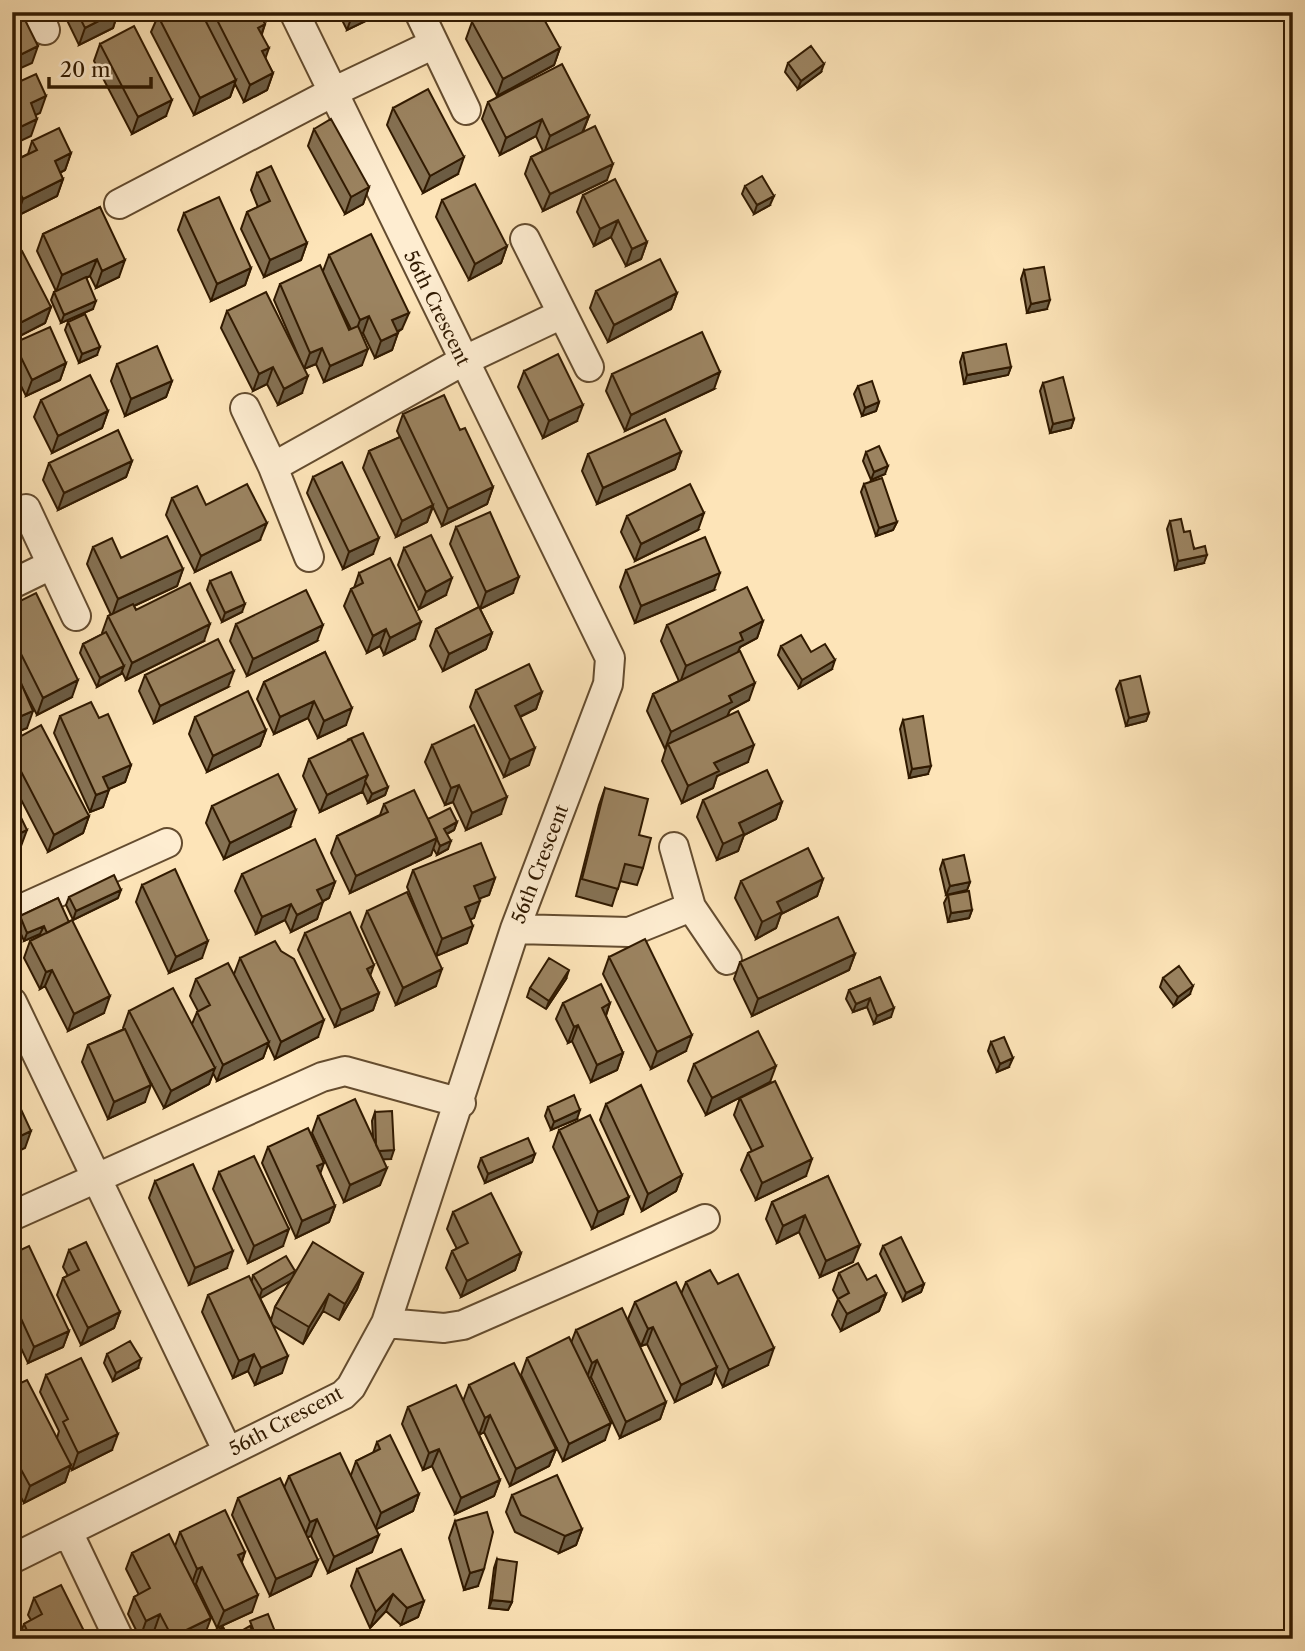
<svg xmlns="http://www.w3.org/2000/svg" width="1305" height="1651" viewBox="0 0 1305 1651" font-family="'Libre Caslon Text',serif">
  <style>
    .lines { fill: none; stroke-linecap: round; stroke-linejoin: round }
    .minor-casing { stroke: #644c2f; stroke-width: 32 }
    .minor { stroke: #feedd1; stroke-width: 28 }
    .wall { fill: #857153; stroke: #311a01; stroke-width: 2; fill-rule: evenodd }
    .shaded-wall { fill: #6c5c43; stroke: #311a01; stroke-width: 2 }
    .building { fill: #9b8360; stroke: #311a01; stroke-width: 2 }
    .labels { text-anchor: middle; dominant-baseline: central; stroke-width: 5; stroke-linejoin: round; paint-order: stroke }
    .street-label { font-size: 19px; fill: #311a01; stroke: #feedd1 }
  </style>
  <rect width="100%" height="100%" fill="#fde4b8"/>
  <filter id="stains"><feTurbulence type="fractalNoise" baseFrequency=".00286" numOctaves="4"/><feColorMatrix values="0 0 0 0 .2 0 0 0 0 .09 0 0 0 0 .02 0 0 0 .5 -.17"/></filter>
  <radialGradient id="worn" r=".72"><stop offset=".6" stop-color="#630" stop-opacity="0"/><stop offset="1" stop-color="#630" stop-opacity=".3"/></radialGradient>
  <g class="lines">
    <defs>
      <path id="minor" d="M38,12l7,18
        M419,12l47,98
        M119,204l214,-112 101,-48
        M525,239l64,128
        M245,408l28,59 36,90
        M273,467l190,-106 99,-47
        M26,509l50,107
        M12,584l39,-19
        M674,847l17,60 36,53
        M12,913l155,-70
        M515,929l114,3 62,-25
        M12,1002l216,450
        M12,1216l310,-139 23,-6 116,32
        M386,1323l58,5 19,-3 242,-106
        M68,1532l51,107
        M12,1559l331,-164 8,-8 35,-64 129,-394 93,-245 2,-26 -316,-646"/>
    </defs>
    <use href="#minor" class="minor-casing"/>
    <use href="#minor" class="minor"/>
  </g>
  <path class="wall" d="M63,12h55l-5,16 -34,17z
    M164,12h95l6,12 -3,10 3,24 8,15 -6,17 -23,12 -9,-18 -5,13 -36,18 -43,-83 7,-16z
    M338,12h41l-1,3 -31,15z
    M472,22l88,26 -6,17 -57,31 -31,-57z
    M100,44l66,72 -34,18 -38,-73z
    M788,63l33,9 -23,17 -13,-17z
    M488,102l101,14 -6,16 24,48 -64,31 -18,-37 6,-17 12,-6 -7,-15 -36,19 -18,-36z
    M393,108l65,66 -35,19 -36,-68z
    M314,129l55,58 -6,17 -18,10 -37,-68z
    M32,141l39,12 -6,17 -5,3 3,6 -6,17 -40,20 -5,-9v-45l16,-8z
    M257,173l50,70 -6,17 -37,17 -23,-48 6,-17 11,-5 -7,-17z
    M745,186l25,19 -16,9 -12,-20z
    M583,195l64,47 -6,17 -15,7 -15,-29 -17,9 -17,-34z
    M442,200l65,46 -6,17 -32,17 -33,-63z
    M100,207l19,70 -23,11 -6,-12 -4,2 7,31 -32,14 -10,-23 3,-8 2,-1 -19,-40 6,-17z
    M184,213l67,55 -6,17 -34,16 -33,-71z
    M329,255l73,74 -4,3 -6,18 -17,8 -12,-25h-2l1,32 -38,17 -8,-18 -12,5 -30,-69 6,-16 43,-13zM328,283l23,46 -2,1z
    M12,256l39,51 -6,16 -33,17z
    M1024,270l23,39 -20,4 -6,-34z
    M596,291l81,2 -6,16 -63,33 -18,-34z
    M227,311l75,82 -24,12 -11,-21 -14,7 -32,-63z
    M68,322l29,33 -18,8 -14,-33z
    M14,343l52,20 -6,17 -34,16 -14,-28v-19z
    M963,353l48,14 -3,8 -44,9 -4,-22z
    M117,364l55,17 -6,16 -41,19 -14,-35z
    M524,371l53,50 -34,17 -25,-51z
    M612,374l102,15 -89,42 -19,-40z
    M1043,383l31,36 -3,9 -21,5 -10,-42z
    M858,386l21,16 -3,9 -14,5 -8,-22z
    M41,400l67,11 -6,17 -50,25 -18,-36z
    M403,414l57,16 33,57 -6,17 -45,22 -9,-19 -6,15 -31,15 -33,-69 6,-17 31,-14 -3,-6z
    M681,452l-6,17 -78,35 -15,-33 6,-17z
    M866,452l19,22 -14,6 -8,-19z
    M132,461l-6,16 -68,33 -15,-30 6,-17z
    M313,477l60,77 -30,15 -36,-76z
    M864,484l33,38 -4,8 -17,6 -15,-44z
    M172,498l34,7 54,35 -65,32 -29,-57z
    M627,516l71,14 -63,31 -14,-29z
    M1170,521l14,11 20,31 -29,7 -8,-41z
    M456,527l57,66 -33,16 12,24 -6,16 -43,22 -13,-25 6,-17 43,-22 -29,-63z
    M93,547l28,11 62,11 -6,17 -43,20 2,4 68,31 -78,39 -4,-8 -1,2 -24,13 -17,-34 3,-9 20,-10 -1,-1 6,-17 3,-1 -24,-51z
    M404,548l42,47 -27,14 -21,-44z
    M626,570l88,20 -79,33 -15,-36z
    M359,573l56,66 -31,16 -4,-9 -13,7 -23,-47 7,-17 3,-1z
    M210,581l32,31 -20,10 -15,-32z
    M12,605l60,92 -35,18 -15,-29 5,42 -15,6z
    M763,621l-6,17 -17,9 -2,5 11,48 -19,10 -3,6 21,46 -31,14 -4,12 -31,15 -20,-42 4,-13 -1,1 -18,-38 6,-17 26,-13 -18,-40 6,-16z
    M236,624l81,17 -70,35 -17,-35z
    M781,646l30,6 21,17 -33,19 -21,-33z
    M325,652l21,73 -28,13 -10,-20 -34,16 -17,-35 7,-17z
    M145,675l83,12 -74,36 -15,-32z
    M1120,681l29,32 -3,8 -20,5 -10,-37z
    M476,690l66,2 -6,17 -16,8 9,48 -25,12 -34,-70z
    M60,716l39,2 32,47 -6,17 -16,7 -6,18 -13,5 -36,-79z
    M195,717l71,13 -6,16 -53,26 -18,-38z
    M903,720l25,54 -19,4 -9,-49z
    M12,741l77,75 -6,17 -35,19 -36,-70z
    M432,745l69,69 -35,16 -13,-28 -8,3 -20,-43z
    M309,759l79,28 -3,8 -17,8 -6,-13v2l-42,20 -17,-36z
    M605,788l34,47 4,33 -6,17 -17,-4 -8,25 -36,-10 23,-91z
    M703,800l79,2 -6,17 -32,16 -6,16 -21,9 -20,-43z
    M384,804l44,15 29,3 -3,8 -7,4 1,15 -11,6 -4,-7 -2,7 -81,38 -19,-40 6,-17 43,-21z
    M212,806l78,21 -66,32 -18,-36z
    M943,860l27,22 -3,8 -21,5 -6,-26z
    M413,870l82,8 -6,17 -10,3 -5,20 -4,1 -3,24 -31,13v30l-40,19 -35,-78 6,-16 66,39 -26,-63z
    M242,874l93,8 -6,16 -7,4 -5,17 -26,13 -6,-12 -29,14 -21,-43z
    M823,879l-6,17 -36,18 -5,14 -20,11 -21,-41 6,-17z
    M142,885l60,73 -33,15 -33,-71z
    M948,895l24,15 -3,8 -21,4 -4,-19z
    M69,897l49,1 -45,22 -7,-15z
    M58,898l46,115 -36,18 -23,-45 -5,3 -16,-31 6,-17 11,-5 -1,-2 -16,7 -7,-16 3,-9z
    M305,933l65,42 9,18 -6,17 -38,17 -37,-77z
    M855,954l-6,16 -97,46 -18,-37 6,-17z
    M609,957l77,94 -35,18 -48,-95z
    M240,958l78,79 -43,22 -7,-15 -5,14 -46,23 -4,-8 -4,11 -45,24 -26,-50 7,44 -37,17 -26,-57 6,-17 36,-16 -1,-1 6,-17 63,13 5,-12 1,-1 -8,-15 6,-17 38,-5z
    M880,977l11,40 -17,7 -7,-17 -14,5 -7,-13 3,-9z
    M1163,978l27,16 -16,12 -14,-19z
    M566,979l-20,30 -19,-12 3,-9z
    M563,1003h47l-4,13 17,37 -6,17 -26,12 -19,-41 -4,2 -12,-24z
    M991,1042l18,25 -12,5 -9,-21z
    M694,1064l76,18 -64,33 -18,-34z
    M740,1098l66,78 -50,24 -15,-30 7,-17 4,-2 -18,-36z
    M606,1104l76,71 -6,16 -34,20 -42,-91z
    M548,1107l29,12 -26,11 -6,-14z
    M375,1112l16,47h-8l-3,26 -36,17 -32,-69 6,-17 55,21 -1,-16z
    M559,1130l64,84 -31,15 -39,-82z
    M268,1147l52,26 15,33 -6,16 -33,16 -34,-75z
    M535,1154l-3,8 -47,21 -7,-16 3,-9z
    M219,1172l64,74 -35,17 -35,-74z
    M828,1176l25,86 -33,15 -21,-45 -22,11 -11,-24 6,-17z
    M155,1181l72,87 -38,17 -40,-87z
    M453,1212l68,41 -6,17 -54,27 -15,-29 6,-17 5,-2 -10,-20z
    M883,1246l41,38 -3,8 -18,9 -23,-47z
    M69,1250l51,62 -6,16 -33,17 -24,-50 6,-17 5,-2 -5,-9z
    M12,1254l57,77 -6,16 -35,16 -16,-34z
    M363,1273l-6,16 -18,31 -16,-9 -20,33 -29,-18 8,47 -27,12 -7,-14 -15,7 -31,-66 6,-17 44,-15 1,-5 39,4zM291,1280l-16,27 -4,13 -11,-22z
    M839,1273l28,7 19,14 -7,17 -38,20 -9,-16 6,-16 -5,-9z
    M686,1282l32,2 50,81 -45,22 -8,-16 -4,13 -36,18 -28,-58 -6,2 -13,-27 7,-17 46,-8z
    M576,1330l90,72 -6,17 -40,19 -29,-61 -2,1 16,62 -42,21 -42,-86 6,-17 44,-15z
    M107,1354l31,14 -25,13 -9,-18z
    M46,1375l66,75 -40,20 -2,-3 -5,15 -41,21 -12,-22v-94l45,51 2,-7 -19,-39z
    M469,1385l87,64 -7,17 -39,20 -26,-54 -5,3 21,45 -6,16 -39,18 -23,-48 -9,4 -21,-46 6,-17 55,-6z
    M377,1442l42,52 -6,17 -37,18 -4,23 -44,21 -17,-37 -4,1 4,39 -41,20 -38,-81 6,-17 46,-10 5,-12 62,-1 5,-14 17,-8z
    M512,1495l70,34 -6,16 -17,8 -44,-21 -9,-20z
    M455,1521l23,65 -14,4 -15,-52z
    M180,1532l65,20 -3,10 10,50 -35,16 -21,-44h-2l11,50 -9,5h-38l-4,-8 -14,7 -12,-24 6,-17 5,-2 -13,-26 6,-16 43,-7z
    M497,1559l15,43 -4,8 -19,-2 5,-40z
    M357,1569l67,32 -6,16 -17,8 -15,-14 -16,17 -19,-42z
    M34,1598l54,41h-70l6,-15 7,-4 -3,-5z"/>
  <path class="shaded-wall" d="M116,12h2l-5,16 -34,17 6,-17z
    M355,12h24l-1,3 -31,15 6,-17z
    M265,24l-6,17 -1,-13z
    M38,46l-6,17 -20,9v-13z
    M269,48l-6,17 -1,-14z
    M560,48l-6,17 -57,31 6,-17z
    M824,64l-3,8 -23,17 3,-8z
    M273,73l-6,17 -23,12 6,-17z
    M236,80l-6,17 -36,18 6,-17z
    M46,96l-6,17 -15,7 6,-17z
    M172,100l-6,16 -34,18 6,-17z
    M589,116l-7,17 -38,20 6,-17z
    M37,119l-6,17 -19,9v-14z
    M542,119l-6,17 -36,19 6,-17z
    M71,153l-6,17 -16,8 6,-17z
    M464,157l-6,17 -35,19 7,-17z
    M613,164l-6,16 -64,31 7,-17z
    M63,179l-6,17 -40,20 6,-17z
    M369,187l-6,17 -18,10 6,-17z
    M774,196l-4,9 -16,9 3,-9z
    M618,220l-7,17 -17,9 6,-17z
    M647,242l-6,17 -15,7 6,-17z
    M307,243l-6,17 -37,17 6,-17z
    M507,246l-6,17 -32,17 6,-16z
    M97,259l-7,17 -34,16 6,-17z
    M125,260l-6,17 -23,11 6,-17z
    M251,268l-6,17 -34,16 6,-17z
    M677,293l-6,16 -63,33 6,-17z
    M1050,300l-3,9 -20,4 4,-9z
    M96,301l-3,8 -32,14 3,-8z
    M51,307l-6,16 -33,17 6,-16z
    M409,313l-7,16 -16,8 6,-17z
    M369,316l-6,17 -9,4 6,-17z
    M398,333l-6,17 -17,8 6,-17z
    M100,347l-3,8 -18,8 3,-9z
    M322,348l-6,16 -12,5 6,-16z
    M368,349l-6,16 -38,17 6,-16z
    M66,363l-6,17 -34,16 6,-16z
    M273,367l-6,17 -14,7 6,-17z
    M1011,367l-3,8 -44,9 3,-9z
    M720,372l-6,17 -89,42 6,-16z
    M308,376l-6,17 -24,12 6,-16z
    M172,381l-6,16 -41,19 6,-17z
    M879,402l-3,9 -14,5 3,-8z
    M583,405l-6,16 -34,17 6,-17z
    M108,411l-6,17 -50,25 6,-17z
    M1074,419l-3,9 -21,5 3,-9z
    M681,452l-6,17 -78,35 6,-16z
    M132,461l-6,16 -68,33 6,-17z
    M888,466l-3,8 -14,6 3,-8z
    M493,487l-6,17 -45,22 6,-17z
    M433,505l-6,17 -31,15 6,-16z
    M704,513l-6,17 -63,31 6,-17z
    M897,522l-4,8 -17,6 3,-8z
    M267,523l-7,17 -65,32 6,-16z
    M379,538l-6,16 -30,15 6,-17z
    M1207,555l-3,8 -29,7 3,-9z
    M183,569l-6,17 -65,30 6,-17z
    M720,573l-6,17 -79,33 6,-17z
    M519,577l-6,16 -33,16 6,-17z
    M452,578l-6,17 -27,14 7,-17z
    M245,604l-3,8 -20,10 3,-9z
    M763,621l-6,17 -17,9 -4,10 -56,26 6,-17 54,-33z
    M421,622l-6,17 -31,16 6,-17z
    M210,624l-6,17 -78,39 6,-17z
    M323,625l-6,16 -70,35 6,-17z
    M386,629l-6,17 -13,7 6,-17z
    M492,633l-6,16 -43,22 6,-17z
    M835,660l-3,9 -33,19 3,-8z
    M124,666l-3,8 -24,13 3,-9z
    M234,671l-6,16 -74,36 6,-17z
    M78,680l-6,17 -35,18 6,-17z
    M755,683l-6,17 -19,10 -4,9 -58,25 -3,5 6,-17 58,-36z
    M542,692l-6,17 -28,13 7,-16z
    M314,701l-6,17 -34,16 6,-17z
    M352,708l-6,17 -28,13 6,-17z
    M33,711l-6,17 -15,6v-14z
    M1149,713l-3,8 -20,5 3,-8z
    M266,730l-6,16 -53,26 6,-16z
    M754,745l-6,17 -31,14 -4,12 -31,15 6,-17 26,-23z
    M535,748l-6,17 -25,12 6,-17z
    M131,765l-6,17 -28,12 6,-17z
    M931,766l-3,8 -19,4 3,-9z
    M368,775l-6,17 -42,20 7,-17z
    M459,785l-6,17 -8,3 6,-17z
    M388,787l-3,8 -17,8 4,-9z
    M109,790l-6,17 -13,5 6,-17z
    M507,797l-6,17 -35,16 6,-17z
    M782,802l-6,17 -32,16 -6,16 -21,9 6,-16 16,-21z
    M296,810l-6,17 -66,32 6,-16z
    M89,816l-6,17 -35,19 6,-17z
    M457,822l-3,8 -13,7 3,-8z
    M27,830l-6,16 -9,5v-14z
    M437,838l-6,17 -81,38 6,-17z
    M451,841l-3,8 -11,6 3,-9z
    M495,878l-6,17 -21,8 6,-17z
    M823,879l-6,17 -36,18 -5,14 -20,11 6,-17 15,-20z
    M335,882l-6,16 -18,9 6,-17z
    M970,882l-3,8 -21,5 4,-9z
    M121,890l-3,8 -45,22 3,-9z
    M480,901l-6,17 -15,6 6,-17z
    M323,902l-6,17 -26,13 6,-17z
    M291,904l-6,16 -29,14 6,-17z
    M972,910l-3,8 -21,4 3,-9z
    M44,926l-4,8 -16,7 3,-8z
    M473,926l-6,17 -31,13 6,-17z
    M208,941l-6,17 -33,15 7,-16z
    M855,954l-6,16 -97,46 6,-17z
    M374,965l-6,17 -1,-13z
    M442,969l-6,17 -40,19 7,-17z
    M52,970l-7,16 -5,3 6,-17z
    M569,970l-3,9 -20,30 3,-8z
    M1193,986l-3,8 -16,12 4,-9z
    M379,993l-6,17 -38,17 6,-17z
    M110,996l-6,17 -36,18 6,-17z
    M870,998l-3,9 -14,5 3,-8z
    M610,1003l-6,17 -2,-12z
    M894,1008l-3,9 -17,7 3,-8z
    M324,1020l-6,17 -43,22 6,-17z
    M578,1025l-6,16 -4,2 6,-16z
    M692,1035l-6,16 -35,18 6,-17z
    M269,1042l-6,16 -46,23 6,-16z
    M623,1053l-6,17 -26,12 6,-17z
    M1013,1058l-4,9 -12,5 3,-8z
    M776,1066l-6,16 -64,33 6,-17z
    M215,1068l-6,16 -45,24 7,-17z
    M151,1085l-6,17 -37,17 6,-17z
    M580,1110l-3,9 -26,11 3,-8z
    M31,1131l-6,17 -13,6v-14z
    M394,1150l-3,9 -18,1 3,-9z
    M535,1154l-3,8 -47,21 3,-9z
    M812,1159l-6,17 -50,24 6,-17z
    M324,1163l-6,17 -1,-14z
    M387,1168l-7,17 -36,17 6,-17z
    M682,1175l-6,16 -34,20 6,-17z
    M629,1197l-6,17 -31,15 6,-17z
    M335,1206l-6,16 -33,16 6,-17z
    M805,1215l-6,17 -22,11 6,-17z
    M289,1229l-6,17 -35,17 6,-17z
    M860,1245l-7,17 -33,15 6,-16z
    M233,1251l-6,17 -38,17 6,-17z
    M521,1253l-6,17 -54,27 6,-16z
    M295,1271l-3,9 -33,19 3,-9z
    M363,1273l-6,16 -18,31 6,-16z
    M924,1284l-3,8 -18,9 3,-8z
    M329,1294l-6,17 -20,33 6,-17z
    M886,1294l-7,17 -38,20 6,-17z
    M120,1312l-6,16 -33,17 7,-17z
    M653,1327l-6,17 -6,2 7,-17z
    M69,1331l-6,16 -35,16 6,-16z
    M774,1348l-6,17 -45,22 6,-17z
    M254,1354l-6,17 -15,7 6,-17z
    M288,1356l-6,17 -27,12 6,-17z
    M141,1359l-3,9 -25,13 3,-8z
    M597,1360l-6,17 -5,3 6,-17z
    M717,1367l-6,17 -36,18 6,-17z
    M666,1402l-6,17 -40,19 6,-16z
    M490,1415l-6,17 -5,3 6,-17z
    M611,1423l-6,17 -42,21 6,-17z
    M118,1434l-6,16 -40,20 6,-17z
    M439,1449l-7,17 -9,4 6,-17z
    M556,1449l-7,17 -39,20 6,-17z
    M71,1465l-6,17 -41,21 6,-17z
    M500,1480l-6,16 -39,18 6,-16z
    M419,1494l-6,17 -38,19 6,-17z
    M317,1519l-6,17 -7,3 6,-17z
    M582,1529l-6,16 -17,8 6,-17z
    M379,1535l-7,17 -44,21 6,-16z
    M245,1552l-6,17 -1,-14z
    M318,1560l-7,16 -41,20 6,-17z
    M202,1567l-6,17 -5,2 6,-17z
    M484,1569l-6,17 -14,4 6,-17z
    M393,1594l-7,17 -16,17 6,-16z
    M258,1595l-6,17 -35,16 7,-17z
    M492,1600l20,2 -4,8 -19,-2z
    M424,1601l-6,16 -17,8 6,-17z
    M160,1614l-6,17 -14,7 6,-17z
    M211,1618l-6,16 -9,5h-24v-2z"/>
  <path class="building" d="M20,12h1l17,34 -26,13v-43z
    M77,12h39l-31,16z
    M164,12h37l35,68 -36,18 -42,-82z
    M213,12h46l6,12 -7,4 11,20 -7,3 11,22 -23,12z
    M490,12h50l20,36 -57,31 -31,-57z
    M134,26l38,74 -34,17 -38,-73z
    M811,46l13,18 -23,17 -13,-18z
    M562,64l27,52 -39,20 -8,-17 -36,19 -18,-36z
    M36,74l10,22 -15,7 6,16 -25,12v-46z
    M428,89l36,68 -34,19 -37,-68z
    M331,119l38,68 -18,10 -37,-68z
    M595,126l18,38 -63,30 -19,-37z
    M59,128l12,25 -16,8 8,18 -40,20 -11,-21v-16l25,-12 -5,-9z
    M271,166l36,77 -37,17 -23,-48 23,-11 -13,-28z
    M762,176l12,20 -17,9 -12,-19z
    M615,179l32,63 -15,7 -14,-29 -18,9 -17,-34z
    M475,184l32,62 -32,18 -33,-64z
    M219,197l32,71 -34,16 -33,-71z
    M100,207l25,53 -23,11 -5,-12 -35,16 -19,-41z
    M371,234l38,79 -17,7 6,13 -17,8 -12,-25 -9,4 -31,-65z
    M22,251l29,56 -33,17 -6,-11v-57z
    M660,259l17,34 -63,32 -18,-34z
    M320,265l29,65 9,-4 10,23 -38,17 -8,-18 -12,5 -30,-69z
    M1044,267l6,33 -19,4 -7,-34z
    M86,277l10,24 -32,14 -10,-23z
    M266,292l42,84 -24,13 -11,-22 -14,7 -32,-63z
    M85,314l15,33 -18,7 -14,-32z
    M50,327l16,36 -34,17 -18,-37z
    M702,332l18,40 -89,43 -19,-41z
    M1006,344l5,23 -44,8 -4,-22z
    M157,346l15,35 -41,18 -14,-35z
    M558,354l25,51 -34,16 -25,-50z
    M90,375l18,36 -50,25 -17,-36z
    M1063,377l11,42 -21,5 -10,-41z
    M872,381l7,21 -14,6 -7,-22z
    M444,395l16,35 5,-2 28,59 -45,22 -45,-95z
    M665,419l16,33 -78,36 -15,-34z
    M118,430l14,31 -68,32 -15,-30z
    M400,437l33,68 -31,16 -33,-70z
    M879,446l9,20 -14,6 -8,-20z
    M342,462l37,76 -30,14 -36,-75z
    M882,478l15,44 -18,6 -15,-44z
    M247,484l20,39 -66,33 -29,-58 25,-12 9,19z
    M690,484l14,29 -63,31 -14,-28z
    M490,512l29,65 -33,15 -30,-65z
    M1181,519l3,13 6,-1 4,18 11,-3 2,9 -29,6 -8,-40z
    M431,535l21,43 -26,14 -22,-44z
    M167,536l16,33 -65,30 -25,-52 19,-9 9,20z
    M705,537l15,36 -79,33 -15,-36z
    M390,558l31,64 -31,16 -4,-9 -13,7 -22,-47 12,-6 -4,-10z
    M231,572l14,32 -20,9 -15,-32z
    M190,583l20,41 -78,39 -24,-47 25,-12 3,6z
    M747,587l16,34 -23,12 3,7 -57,26 -19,-41z
    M306,590l17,35 -70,34 -17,-35z
    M36,593l42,87 -35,18 -31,-62v-31z
    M479,607l13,26 -43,21 -13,-25z
    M106,632l18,34 -24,12 -17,-34z
    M801,635l10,17 14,-8 10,16 -33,20 -21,-34z
    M218,639l16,32 -74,35 -15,-31z
    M740,651l15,32 -26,13 3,6 -61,30 -18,-38z
    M325,652l27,56 -28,13 -10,-20 -34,16 -16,-35z
    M12,662l21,49 -21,9z
    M529,664l13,28 -27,14 20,42 -25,12 -34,-70z
    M1140,676l9,37 -20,5 -9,-37z
    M248,691l18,39 -53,26 -18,-39z
    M91,702l8,16 9,-4 23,51 -28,12 6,13 -13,5 -36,-79z
    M738,711l16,34 -40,18 5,8 -31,15 -20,-42z
    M923,716l8,50 -19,3 -9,-49z
    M41,725l48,91 -35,19 -42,-81v-13z
    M474,725l33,72 -35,16 -13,-28 -8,3 -19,-43z
    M363,733l25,54 -16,7 -7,-13 3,-6 -17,-36 -4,1z
    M351,739l17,36 -41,20 -18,-36z
    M767,770l15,32 -43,21 5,11 -21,10 -20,-44z
    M278,774l18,36 -66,33 -18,-37z
    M605,788l43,11 -9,36 12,3 -8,30 -18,-4 -7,25 -36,-10z
    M414,790l23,48 -81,38 -19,-40 51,-24 -4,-8z
    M12,799l15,31 -15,7z
    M450,808l7,14 -13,7 7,12 -11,5 -12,-27z
    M315,839l20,43 -18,8 6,12 -26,13 -6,-11 -29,13 -20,-43z
    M481,843l14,35 -21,8 6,15 -15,6 8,19 -31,13 -29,-69z
    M808,848l15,31 -46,23 5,10 -20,10 -21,-41z
    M964,855l6,27 -20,4 -7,-26z
    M175,869l33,72 -32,16 -34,-72z
    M114,875l7,15 -45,21 -7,-14z
    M969,891l3,19 -21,3 -3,-18z
    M407,892l35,77 -39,19 -36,-77z
    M58,898l11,24 -22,11 -3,-7 -17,7 -7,-17z
    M350,912l24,53 -7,4 12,24 -38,17 -36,-77z
    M838,917l17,37 -97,45 -18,-37z
    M72,920l38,76 -36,18 -22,-44 -6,2 -16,-31z
    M645,939l47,96 -35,17 -48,-95z
    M275,941l6,10 13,8 30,61 -43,22 -41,-84z
    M549,958l20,12 -20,31 -19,-13z
    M228,963l41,79 -46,23 -26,-53 13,-7 -14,-26z
    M1179,966l14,20 -15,11 -15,-19z
    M880,977l14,31 -17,8 -7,-18 -14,6 -7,-14z
    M601,984l9,19 -8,5 21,45 -26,12 -19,-40 -4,2 -11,-24z
    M173,988l42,80 -44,23 -42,-80z
    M125,1029l26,56 -37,17 -26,-57z
    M758,1031l18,35 -64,32 -18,-34z
    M1004,1037l9,21 -13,6 -9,-22z
    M775,1081l37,78 -50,24 -14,-30 15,-7 -23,-48z
    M641,1085l41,90 -34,19 -42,-90z
    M12,1090l19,41 -19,9z
    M574,1095l6,15 -26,12 -6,-15z
    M355,1099l32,69 -37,17 -32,-69z
    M392,1111l2,39 -15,1 -3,-6 -1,-33z
    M590,1115l39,82 -31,15 -39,-82z
    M308,1128l16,35 -7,3 18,40 -33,15 -34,-74z
    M528,1138l7,16 -47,20 -7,-16z
    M254,1156l35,73 -35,17 -35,-74z
    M193,1164l40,87 -38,17 -40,-87z
    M828,1176l32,69 -34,16 -21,-46 -22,11 -11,-24z
    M491,1193l30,60 -54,28 -15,-30 16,-8 -15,-31z
    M901,1237l23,47 -18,9 -23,-47z
    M86,1242l34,70 -32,16 -25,-50 16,-8 -10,-20z
    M313,1242l50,31 -18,31 -16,-10 -20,33 -34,-20z
    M29,1246l40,85 -35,16 -22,-48v-45z
    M286,1256l9,15 -33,19 -9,-15z
    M858,1263l9,17 9,-5 10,19 -39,20 -9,-15 11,-6 -10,-20z
    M710,1270l8,14 20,-10 36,74 -45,22 -43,-88z
    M249,1276l39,80 -27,12 -7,-14 -15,7 -31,-66z
    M676,1282l41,85 -36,18 -28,-58 -5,2 -13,-27z
    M622,1308l44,94 -40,20 -29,-62 -5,3 -16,-33z
    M569,1337l42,86 -42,21 -42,-86z
    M130,1341l11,18 -25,14 -9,-19z
    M81,1358l37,76 -40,19 -15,-31 5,-3 -22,-44z
    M514,1363l42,86 -40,20 -26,-54 -5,3 -16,-33z
    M27,1380l44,85 -41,21 -18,-33v-66z
    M456,1385l44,95 -39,18 -22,-49 -10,4 -21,-46z
    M390,1435l29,59 -38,19 -25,-52 24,-12 -3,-7z
    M340,1453l39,82 -45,22 -17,-38 -7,3 -21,-46z
    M557,1475l25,54 -17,7 -44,-21 -9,-20z
    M280,1478l38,82 -42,19 -38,-81z
    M225,1510l20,42 -7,3 20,40 -34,16 -22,-44 -5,2 -17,-37z
    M487,1512l6,20 -9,37 -14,4 -15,-52z
    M169,1534l42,84 -39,19 -12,-23 -14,7 -12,-24 16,-9 -18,-35z
    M401,1549l23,52 -17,7 -14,-14 -17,18 -19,-43z
    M497,1559l20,3 -5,40 -20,-2z
    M61,1585l27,54h-57l-7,-15 18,-10 -8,-16z
    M268,1614l10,25h-21l-7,-18z
    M250,1626l7,13h-54l20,-12 6,11z"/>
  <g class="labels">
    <g class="street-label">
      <text transform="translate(437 308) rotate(64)">56th Crescent</text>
      <text transform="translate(540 864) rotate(-69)">56th Crescent</text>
      <text transform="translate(286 1421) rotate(-28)">56th Crescent</text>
    </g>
  </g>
  <rect width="1305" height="1651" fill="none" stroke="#fde4b8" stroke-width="42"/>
  <rect x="14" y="14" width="1277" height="1623" fill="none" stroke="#311a01" stroke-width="3.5"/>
  <rect x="21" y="21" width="1263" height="1609" fill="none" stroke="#311a01" stroke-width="2"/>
  <path d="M49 77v10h102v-10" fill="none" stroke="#311a01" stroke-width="3.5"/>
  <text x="60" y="77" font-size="21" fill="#311a01" stroke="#feedd1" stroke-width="5" paint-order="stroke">20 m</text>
  <rect width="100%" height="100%" filter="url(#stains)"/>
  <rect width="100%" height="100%" fill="url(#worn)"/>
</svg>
